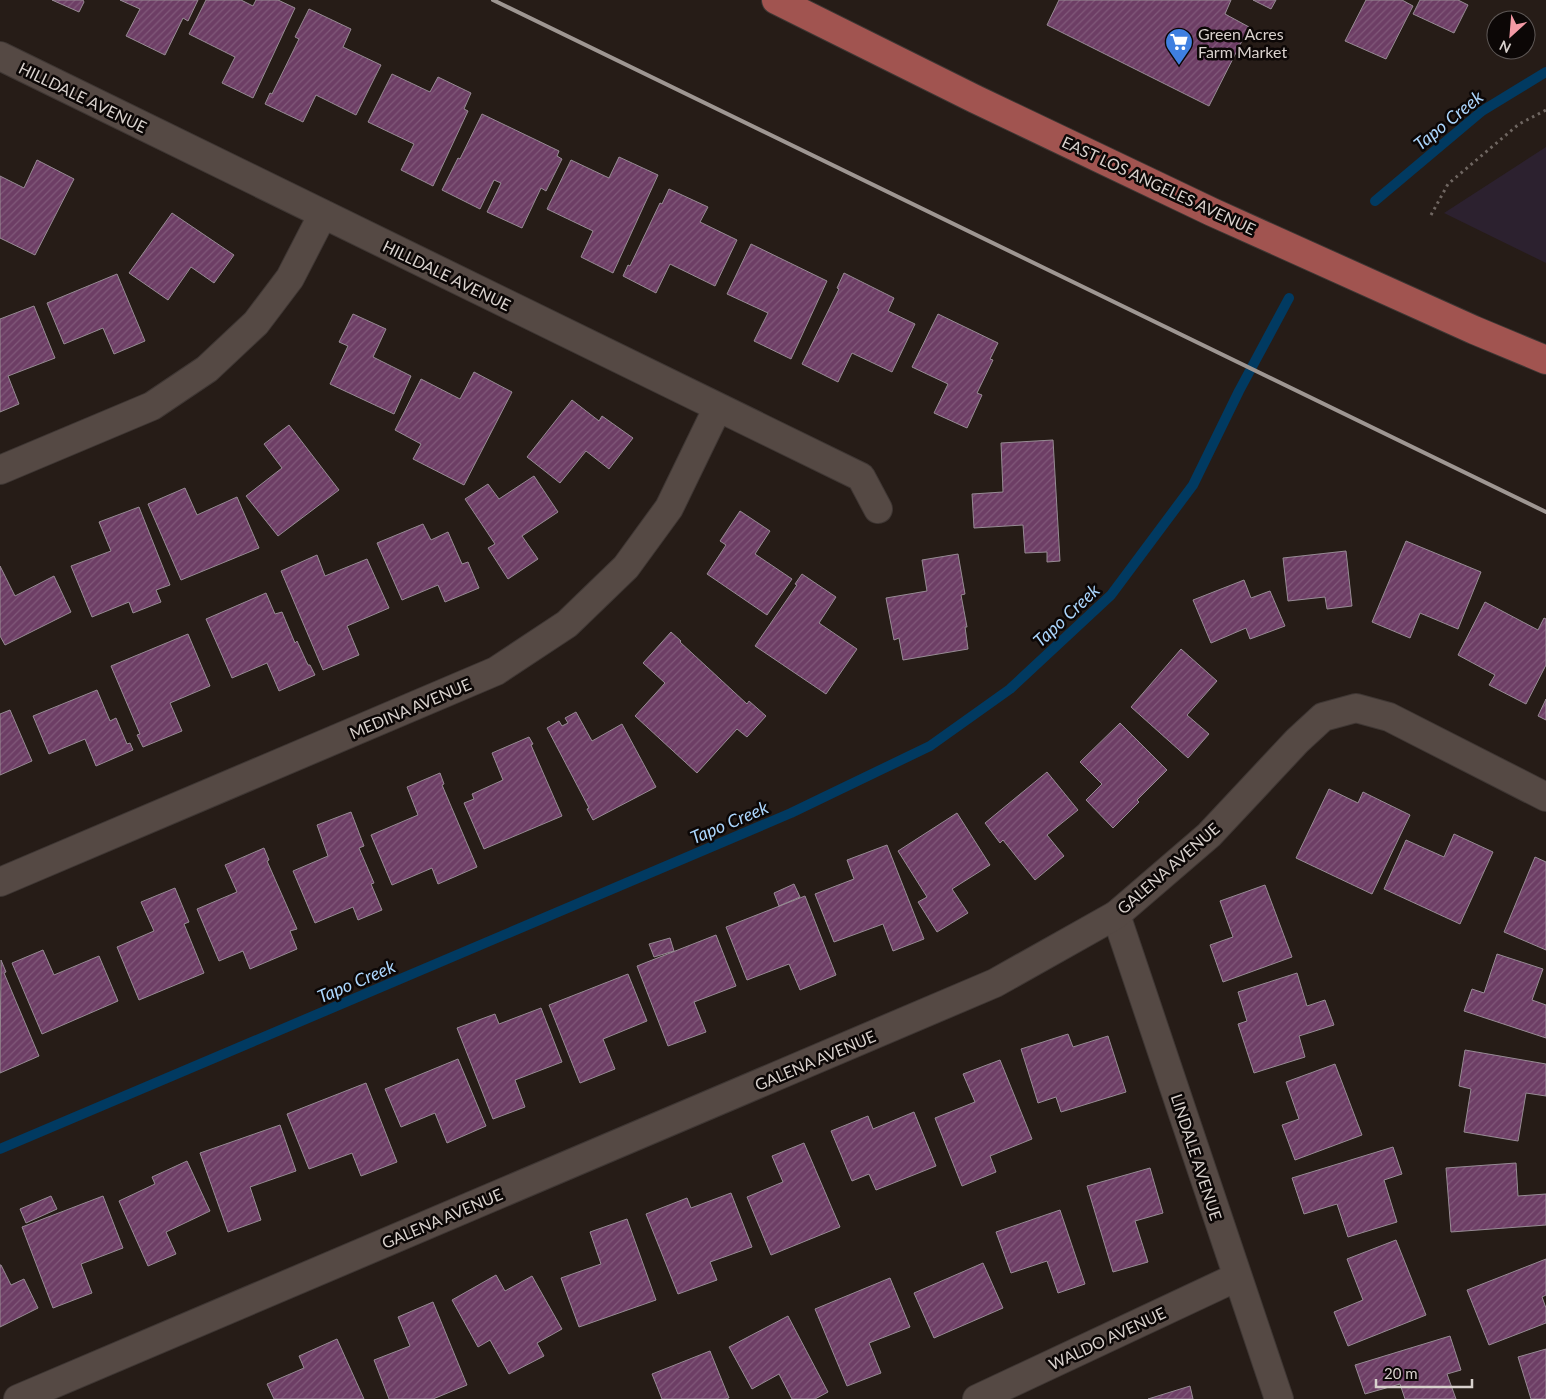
<svg xmlns="http://www.w3.org/2000/svg" width="1546" height="1399" viewBox="0 0 1546 1399" font-family="Lato,sans-serif">
  <style>
    .commercial { fill: #2c212f }
    .lines { fill: none; stroke-linecap: round; stroke-linejoin: round }
    .stream { stroke: #013a61; stroke-width: 10 }
    .building { fill: url(#building-hatch); stroke: #978b94 }
    .minor-casing { stroke: #3f3734; stroke-width: 30 }
    .tertiary-casing { stroke: #3f3734; stroke-width: 30 }
    .primary-casing { stroke: #3f3734; stroke-width: 30 }
    .path { stroke: #6f6661; stroke-width: 3; stroke-dasharray: 2.5 4; stroke-linecap: butt }
    .minor { stroke: #554944; stroke-width: 28 }
    .tertiary { stroke: #554944; stroke-width: 28 }
    .primary { stroke: #a15450; stroke-width: 28 }
    .rail { stroke: #9e9692; stroke-width: 4 }
    .labels { text-anchor: middle; dominant-baseline: central; stroke-width: 5; stroke-linejoin: round; paint-order: stroke }
    .poi-label { font-size: 16px; fill: #d8d1cd; stroke: #0c0706; text-anchor: start }
    .street-label { font-size: 16px; fill: #d8d1cd; stroke: #0c0706 }
    .water-label { font-size: 18px; font-style: italic; fill: #abd5fc; stroke: #0c0706 }
  </style>
  <defs>
    <pattern id="building-hatch" width="6" height="6" patternUnits="userSpaceOnUse" patternTransform="scale(1.25)"><rect width="6" height="6" fill="#6d3e65"/><path d="M-1 1l2-2M0 6l6-6M5 7l2-2" fill="none" stroke="#81597a"/></pattern>
  </defs>
  <rect width="100%" height="100%" fill="#261c17"/>
  <path class="commercial" d="M1546,147v116l-102,-50 88,-57z"/>
  <g class="lines">
    <path class="stream" d="M1375,201l107,-90 64,-39
      M0,1149l791,-336 139,-67 80,-57 101,-94 82,-110 46,-94 50,-93"/>
  </g>
  <path class="building" d="M52,0h31l1,2 -5,10z
    M120,0h78l-10,21 -5,-3 -18,37 -39,-19 14,-27z
    M206,0h35l12,6 3,-6h22l17,8 -42,90 -31,-15 13,-26 -46,-23z
    M1059,0h172l-6,14 24,13 -40,79 -162,-81z
    M1253,0h23l-5,9z
    M1366,0h36l11,6 -27,53 -41,-18z
    M1420,0h38l10,5 -14,28 -41,-19z
    M309,9l42,20 -8,18 38,18 -25,50 -40,-20 -13,27 -38,-18 5,-11 2,1 27,-55 -4,-2z
    M392,74l38,18 8,-15 33,16 -7,16 4,2 -35,75 -32,-16 13,-26 -46,-22z
    M482,114l77,37 -2,5 5,3 -16,32 -5,-3 -19,40 -35,-16 14,-29 -7,-3 -14,29 -38,-19 16,-32 2,1z
    M619,157l39,18 -45,98 -32,-16 12,-26 -46,-22 24,-49 38,18z
    M37,160l37,19 -39,76 -35,-17v-62l24,12z
    M669,189l39,18 -8,15 37,18 -22,46 -45,-22 -14,29 -33,-17 5,-11 2,1 30,-63 2,1z
    M172,213l62,42 -20,28 -23,-16 -23,33 -39,-27z
    M751,244l76,37 -36,78 -37,-18 14,-28 -41,-19z
    M844,273l50,25 -6,13 27,13 -23,48 -40,-19 -14,29 -36,-18 37,-75 -2,-1z
    M117,274l28,67 -31,13 -11,-26 -39,16 -17,-41z
    M34,306l21,52 -47,18 11,28 -19,8v-93z
    M353,314l33,15 -13,28 38,19 -17,38 -64,-30 18,-38 -9,-4z
    M938,314l60,29 -8,16 3,1 -16,33 5,2 -15,33 -33,-15 14,-29 -36,-17z
    M474,372l38,20 -48,93 -51,-26 8,-15 -26,-14 26,-51 39,20z
    M572,400l27,21 3,-5 31,22 -24,31 -23,-18 -26,32 -33,-26z
    M289,425l50,65 -61,46 -32,-40 36,-28 -18,-24z
    M1053,440l7,121 -13,1v-10l-22,1 -2,-28 -49,3 -2,-34 31,-2 -2,-49z
    M534,476l24,36 -36,24 16,23 -30,20 -20,-31 7,-4 -30,-45 23,-15 11,15z
    M185,488l12,27 40,-18 22,51 -78,32 -33,-76z
    M139,507l31,78 -14,5 5,12 -28,11 -4,-11 -37,15 -21,-51 40,-15 -12,-29z
    M740,511l30,20 -15,23 37,25 -25,36 -60,-41 19,-29 -6,-4z
    M423,524l8,16 17,-8 14,32 6,-2 11,26 -34,14 -7,-17 -36,15 -25,-57z
    M1406,541l75,31 -23,57 -38,-16 -10,25 -38,-16z
    M1346,551l6,55 -25,3 -2,-12 -37,4 -5,-43z
    M958,554l7,40 -4,1 6,32h-2l3,22 -65,11 -4,-22 -5,2 -8,-42 41,-7 -5,-31z
    M317,555l8,21 42,-17 22,49 -42,18 12,29 -36,15 -42,-99z
    M0,566l15,30 39,-20 17,36 -66,33 -5,-9z
    M802,574l34,23 -17,26 38,26 -31,45 -71,-48 42,-61 -2,-1z
    M1244,580l7,18 19,-7 15,35 -35,13 -4,-11 -35,15 -18,-43z
    M266,593l9,21 7,-2 13,31 2,-2 11,24h2l5,10 -36,16 -12,-28 -35,15 -26,-59z
    M1485,602l53,28 6,-12 2,1v46l-20,39 -37,-19 6,-10 -37,-20z
    M671,632l10,9 -1,1 67,62 2,-3 17,15 -19,21 -10,-8 -40,44 -62,-57 30,-33 -22,-20z
    M188,634l22,52 -40,17 12,28 -39,16 -6,-12 3,-1 -29,-68z
    M1181,649l36,32 -30,34 22,19 -21,24 -57,-51z
    M97,690l13,31 6,-3 11,26 3,-1 3,7 -37,16 -11,-27 -36,15 -16,-38z
    M1546,699v21l-8,-4z
    M10,710l22,51 -32,14v-61z
    M576,712l16,29 30,-17 34,63 -63,33 -6,-11 2,-1 -42,-80 12,-7 3,5 6,-3 -3,-5z
    M1120,723l47,47 -30,30 2,2 -26,26 -27,-28 16,-16 -22,-22z
    M529,737l4,7 -2,1 31,71 -78,33 -20,-46 10,-4 -2,-5 31,-14 -11,-27z
    M1047,772l31,38 -31,25 17,21 -29,24 -32,-40 -3,3 -15,-20z
    M440,773l4,11 -2,1 35,82 -39,17 -6,-16 -40,17 -21,-50 47,-20 -11,-28z
    M1329,789l29,14 5,-11 47,23 -38,79 -76,-36z
    M351,812l13,34 -5,2 15,35 -3,1 11,26 -24,10 -5,-13 -38,16 -22,-52 35,-15 -11,-31z
    M957,813l33,52 -38,24 16,24 -31,19 -19,-30 9,-5 -29,-46z
    M1454,834l39,18 -33,72 -76,-35 22,-49 38,17z
    M887,845l37,94 -31,12 -10,-27 -49,18 -19,-48 39,-15 -7,-19z
    M264,848l5,12 -2,1 30,68 -7,2 7,18 -47,20 -7,-18 -24,10 -22,-52 40,-17 -12,-27z
    M1535,857l11,5v88l-42,-18z
    M794,884l6,13 -21,9 -5,-13z
    M1265,885l27,72 -69,25 -13,-37 23,-8 -13,-36z
    M175,888l14,34 -5,2 20,49 -65,27 -22,-53 37,-16 -13,-29z
    M805,896l31,79 -36,15 -11,-26 -42,16 -21,-53z
    M716,935l20,51 -42,16 12,30 -38,14 -31,-80z
    M670,938l4,13 -20,6 -5,-13z
    M43,950l11,25 45,-19 19,45 -76,33 -30,-71z
    M1497,954l46,15 -11,31 14,5v33l-82,-27 8,-22 12,4z
    M1,960l5,12 -2,1 35,83 -39,17z
    M1297,973l10,33 18,-6 9,25 -35,11 6,21 -51,16 -16,-49 9,-3 -9,-29z
    M628,974l19,47 -44,18 12,30 -35,14 -31,-78z
    M541,1008l21,54 -47,18 10,27 -32,12 -36,-91 38,-14 4,10z
    M1068,1034l5,13 35,-11 18,56 -65,20 -5,-15 -18,6 -17,-54z
    M1465,1050l81,14v32l-20,-3 -8,48 -54,-9 7,-43 -12,-3z
    M458,1059l28,67 -39,17 -12,-30 -34,14 -16,-38z
    M1000,1060l32,79 -42,17 6,16 -34,14 -27,-68 40,-16 -12,-28z
    M1335,1064l27,71 -67,25 -13,-35 17,-6 -13,-37z
    M366,1083l31,79 -36,14 -9,-23 -43,16 -22,-55z
    M914,1112l22,54 -60,24 -7,-16 -17,7 -21,-50 37,-15 5,13z
    M280,1125l16,46 -46,16 11,33 -33,12 -28,-79z
    M804,1143l36,84 -69,28 -24,-58 36,-15 -11,-26z
    M1393,1147l9,27 -18,6 13,42 -49,15 -11,-33 -33,10 -12,-36z
    M187,1161l23,50 -44,21 10,22 -28,12 -29,-65 36,-17 -3,-7z
    M1516,1163l2,33 28,-2v31l-95,7 -5,-64z
    M1150,1168l13,45 -28,8 13,41 -35,10 -26,-86z
    M731,1193l21,54 -42,15 7,18 -39,14 -32,-80 41,-16 4,10z
    M51,1196l6,13 -31,14 -6,-14z
    M103,1196l20,52 -42,16 11,29 -39,15 -31,-81z
    M1060,1210l25,74 -27,9 -11,-32 -36,12 -15,-41z
    M627,1219l29,81 -77,27 -18,-49 40,-14 -11,-32z
    M1396,1240l30,75 -78,31 -14,-34 29,-12 -16,-41z
    M1546,1259v36l-4,2 4,11v15l-57,22 -22,-55z
    M983,1263l20,45 -69,30 -20,-45z
    M0,1265h1l10,20 13,-6 14,29 -38,19z
    M496,1275l9,16 27,-15 30,53 -25,14 7,13 -35,18 -19,-34 -12,7 -26,-47z
    M890,1278l20,49 -41,16 12,30 -34,13 -32,-77z
    M433,1302l34,83 -34,14h-44l-15,-39 36,-14 -12,-29z
    M788,1316l40,76 -13,7h-23l-13,-25 -27,15 -23,-42z
    M1450,1336l11,34 -14,4 9,25h-51l-5,-15 -35,10 -10,-29z
    M337,1339l27,60h-90l-7,-15 37,-16 -5,-12z
    M1546,1349v50h-15l-13,-42z
    M710,1351l19,47 -4,1h-63l-10,-25z
    M1190,1386l3,13h-45z"/>
  <g class="lines">
    <defs>
      <path id="minor" d="M0,56l861,421 17,32
        M0,470l152,-64 55,-37 49,-46 34,-45 33,-64
        M0,882l496,-211 71,-47 59,-57 43,-59 49,-101
        M1116,915l163,484
        M977,1399l260,-122"/>
      <path id="tertiary" d="M18,1399l977,-416 121,-68 93,-80 88,-94 26,-24 33,-9 33,9 157,80"/>
      <path id="primary" d="M776,0l199,99 237,113 262,118 72,30"/>
    </defs>
    <use href="#minor" class="minor-casing"/>
    <use href="#tertiary" class="tertiary-casing"/>
    <use href="#primary" class="primary-casing"/>
    <path class="path" d="M1431,215l17,-31 71,-60 27,-14"/>
    <use href="#minor" class="minor"/>
    <use href="#tertiary" class="tertiary"/>
    <use href="#primary" class="primary"/>
    <path class="rail" d="M493,0l1053,512"/>
  </g>
  <defs>
    <symbol id="supermarket-pin" viewBox="-11 -11 22 30"><path d="M0 17L-7.5 6A9.5 9.5 0 1 1 7.5 6Z" fill="#3f7fe0" stroke="#0c0706"/><path d="M-6-5.5h2.5l.6 2H6L4.5 2H-2.5L-4.4-4H-6ZM-1.5 3.2a1.3 1.3 0 1 0 .1 0ZM3 3.2a1.3 1.3 0 1 0 .1 0Z" fill="#fff"/></symbol>
  </defs>
  <g fill-rule="evenodd">
    <use href="#supermarket-pin" x="1163" y="26" width="32" height="43"/>
  </g>
  <g class="labels">
    <g class="poi-label">
      <text x="1198" y="33">Green Acres<tspan x="1198" dy="18">Farm Market</tspan></text>
    </g>
    <g class="street-label">
      <text transform="translate(83 97) rotate(26)">HILLDALE AVENUE</text>
      <text transform="translate(1159 185) rotate(25)">EAST LOS ANGELES AVENUE</text>
      <text transform="translate(447 275) rotate(26)">HILLDALE AVENUE</text>
      <text transform="translate(410 708) rotate(-23)">MEDINA AVENUE</text>
      <text transform="translate(1168 868) rotate(-41)">GALENA AVENUE</text>
      <text transform="translate(815 1060) rotate(-23)">GALENA AVENUE</text>
      <text transform="translate(1197 1157) rotate(72)">LINDALE AVENUE</text>
      <text transform="translate(442 1218) rotate(-23)">GALENA AVENUE</text>
      <text transform="translate(1107 1338) rotate(-25)">WALDO AVENUE</text>
    </g>
    <g class="water-label">
      <text transform="translate(1448 120) rotate(-39)">Tapo Creek</text>
      <text transform="translate(1066 615) rotate(-43)">Tapo Creek</text>
      <text transform="translate(729 822) rotate(-23)">Tapo Creek</text>
      <text transform="translate(356 981) rotate(-23)">Tapo Creek</text>
    </g>
  </g>
  <g transform="translate(1511 35) rotate(206)"><circle r="24" fill="#0c0706" stroke="#5e5856"/>
  <path d="M0-4L9 19L0 12L-9 19Z" fill="#f49aa5"/>
  <text y="-8" font-size="14" font-weight="bold" text-anchor="middle" fill="#d8d1cd">N</text>
  </g>
  <path d="M1376 1379v8h96v-8" fill="none" stroke="#d8d1cd" stroke-width="2.5"/>
  <text x="1384" y="1379" font-size="15" fill="#d8d1cd" stroke="#0c0706" stroke-width="4" paint-order="stroke">20 m</text>
</svg>
